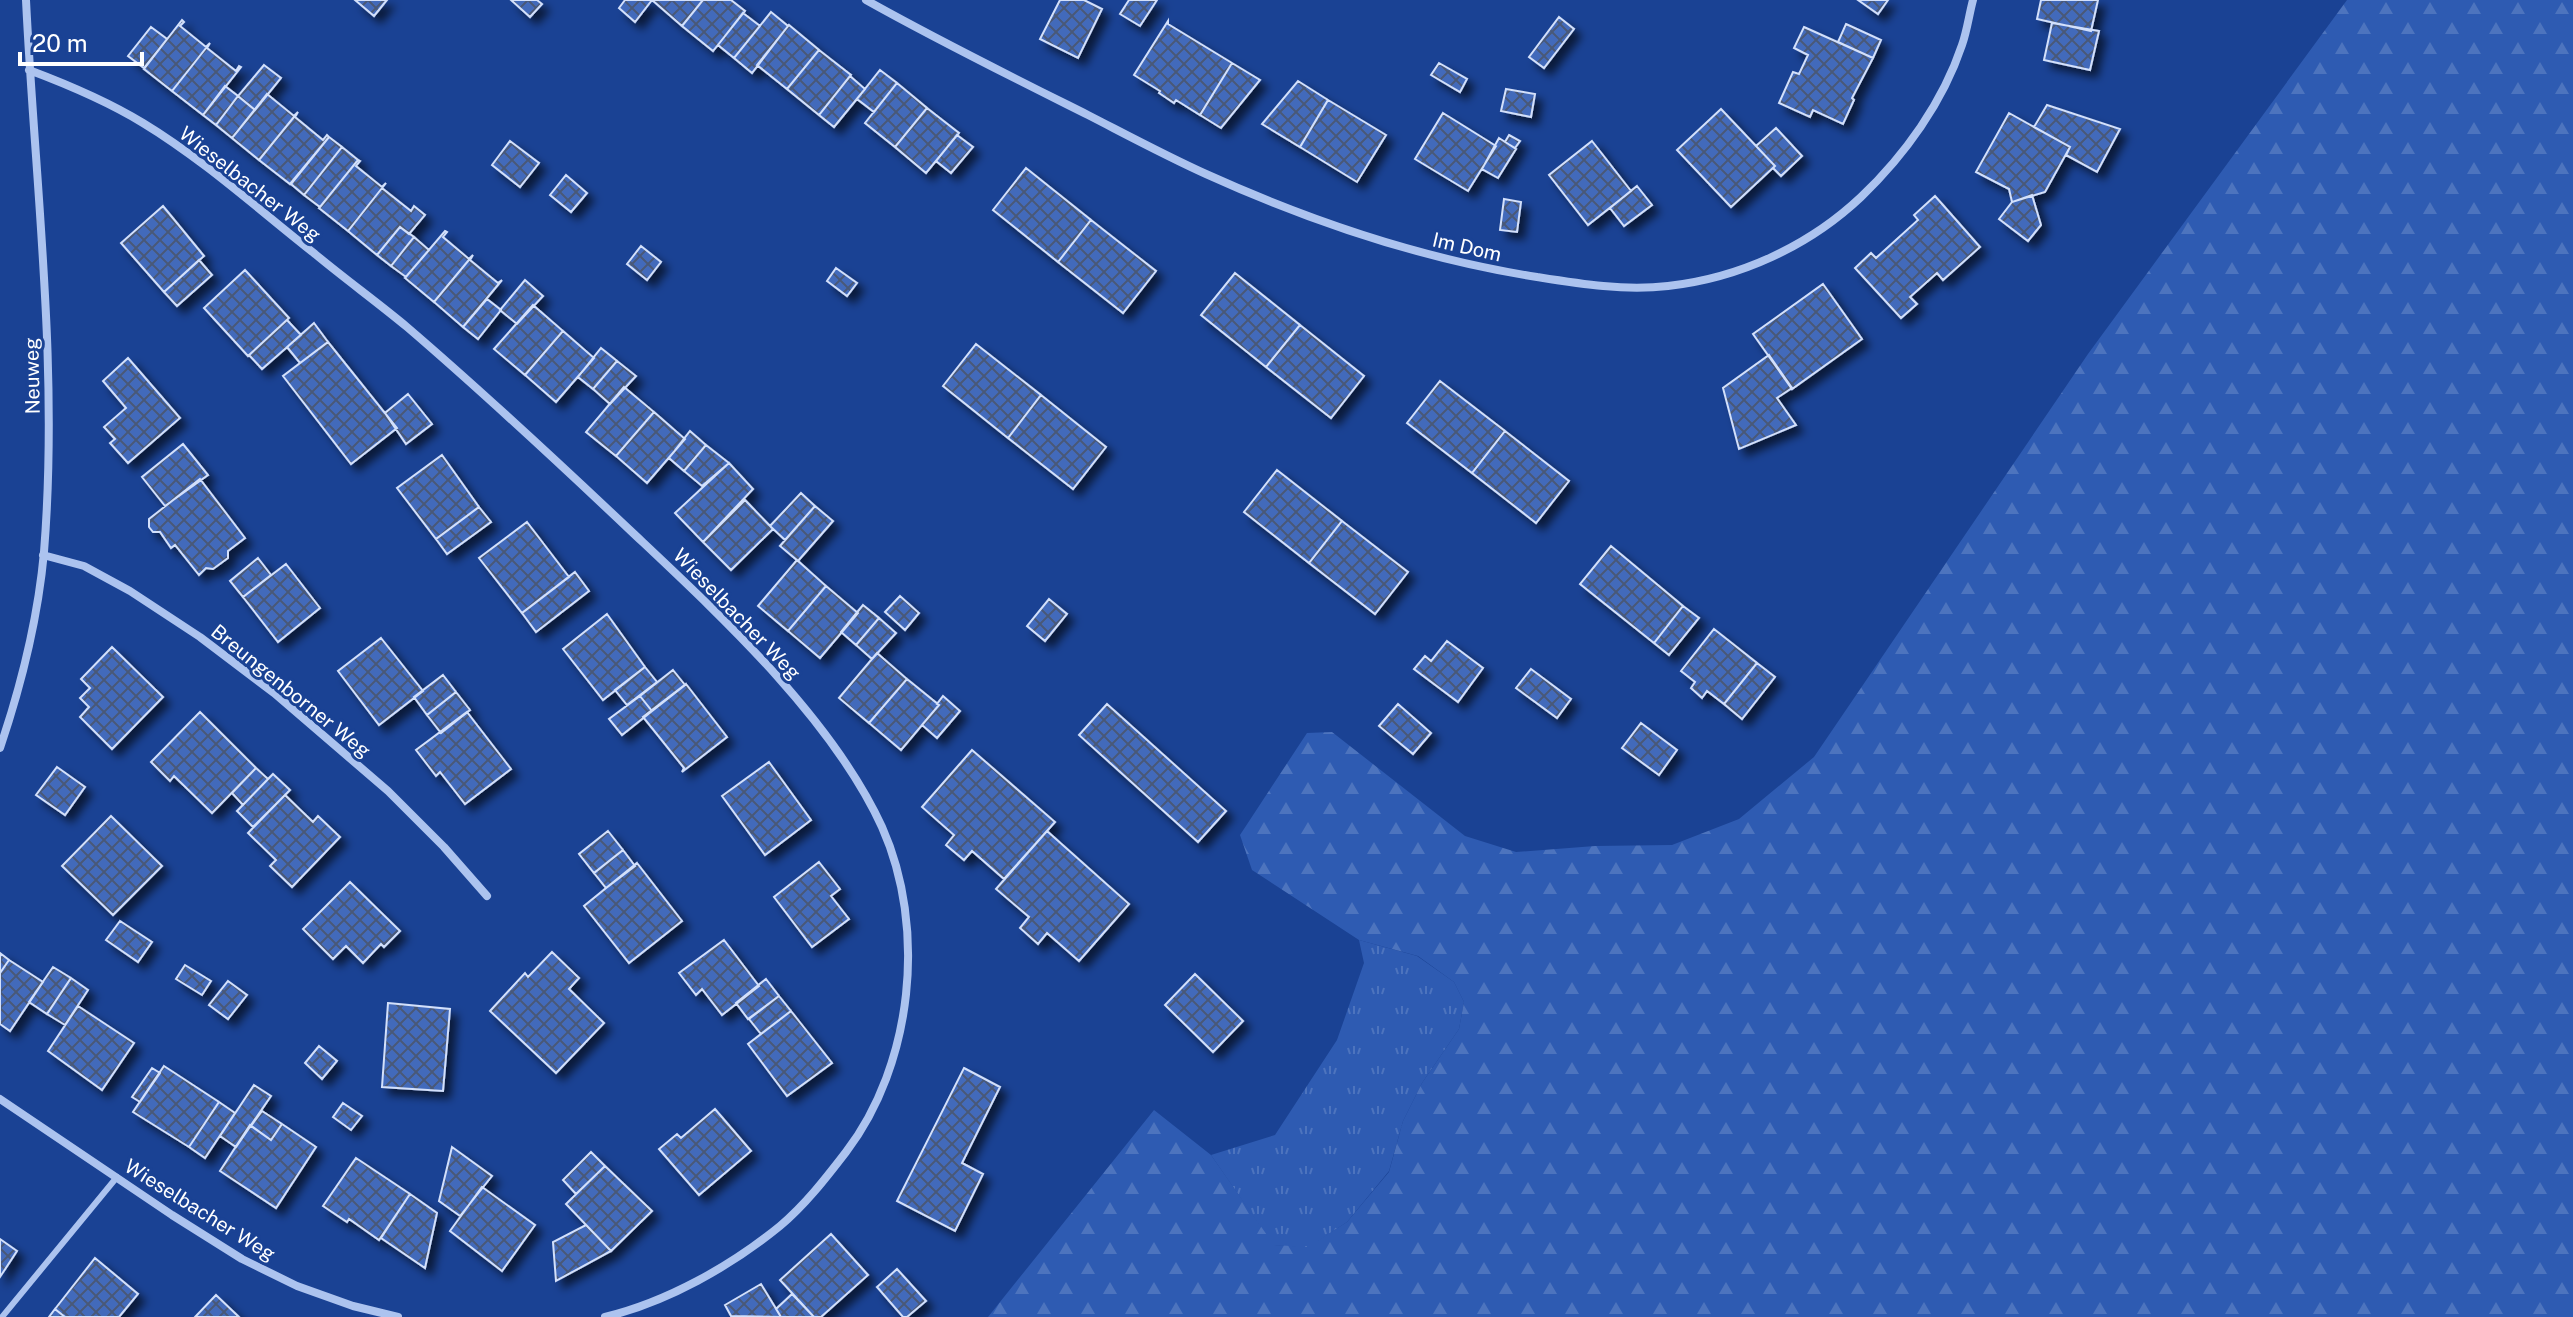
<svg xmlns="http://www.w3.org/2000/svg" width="2573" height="1317" viewBox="0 0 2573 1317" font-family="'Public Sans',sans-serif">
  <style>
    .grass { fill: url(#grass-tufts) }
    .forest { fill: url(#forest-firs) }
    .building { fill: url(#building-cross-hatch); stroke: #d3e0fb; stroke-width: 2; filter: url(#shadow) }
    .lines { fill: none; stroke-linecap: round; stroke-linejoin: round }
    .service { stroke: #acc3ef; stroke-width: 6 }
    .minor { stroke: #acc3ef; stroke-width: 8 }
    .labels { text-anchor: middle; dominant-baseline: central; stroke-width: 6; stroke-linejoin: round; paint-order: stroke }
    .street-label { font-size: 20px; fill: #fff; stroke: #1a4294 }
  </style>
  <defs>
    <pattern id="grass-tufts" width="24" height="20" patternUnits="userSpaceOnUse" patternTransform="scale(2)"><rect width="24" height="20" fill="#2e5bb2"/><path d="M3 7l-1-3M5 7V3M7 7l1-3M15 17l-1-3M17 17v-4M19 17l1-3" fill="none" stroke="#4d74be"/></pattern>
    <pattern id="forest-firs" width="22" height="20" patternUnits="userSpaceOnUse" patternTransform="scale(2)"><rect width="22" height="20" fill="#2e5bb2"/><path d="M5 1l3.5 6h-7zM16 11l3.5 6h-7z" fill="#4d74be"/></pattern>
    <pattern id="building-cross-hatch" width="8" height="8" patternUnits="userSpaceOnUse" patternTransform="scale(2)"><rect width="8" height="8" fill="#436bbb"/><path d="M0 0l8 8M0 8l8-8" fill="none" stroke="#485878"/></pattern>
    <filter id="shadow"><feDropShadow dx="7" dy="7" stdDeviation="4" flood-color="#0009"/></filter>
  </defs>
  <rect width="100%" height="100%" fill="#1a4294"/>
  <path class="grass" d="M1359,940l58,16 37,26 10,20 -5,27 -37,54 -19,38 -14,50 -42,51 -39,26 -35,-3 -62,-90 64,-20 62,-95 27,-77z"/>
  <path class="forest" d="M2347,0h226v1317h-1585l166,-207 57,45 63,90 34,2 39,-25 42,-50 14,-51 19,-38 37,-54 5,-27 -10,-20 -36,-26 -59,-16 -107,-70 -12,-35 67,-102 25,-1 133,104 51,16 79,-6 77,-1 67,-26 75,-62 274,-403z"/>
  <path class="building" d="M355,0h32l-13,16z
    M511,0h26l5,4 -12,13z
    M625,0h27l-17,22 -16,-14z
    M652,0h51l-21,26z
    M703,0h28l14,11 -32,40 -31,-25z
    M1060,0h24l18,9 -24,49 -38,-19z
    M1129,0h28l-17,26 -20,-12z
    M1858,0h30l-10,14z
    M2041,0h57l-7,31 -54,-12z
    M771,12l17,14 -36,47 -18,-15z
    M743,13l17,13 -26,32 -16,-13z
    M1559,17l15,12 -30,39 -15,-11z
    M182,20l2,2 -4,4 26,21 4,-4 -38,48 -28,-22z
    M1168,21v3l64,39 -32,52 -24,-15 -2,3 -15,-10 1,-2 -26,-16z
    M2052,23l47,8 -9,39 -46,-10z
    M1846,24l35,16 -8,18 -35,-16z
    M789,25l30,25 -32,39 -30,-24z
    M151,27l16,12 -23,29 -16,-12z
    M1804,27l69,31 -21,40 2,2 -11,24 -30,-14 -3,7 -31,-14 14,-31 6,2 9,-19 -14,-7z
    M210,43l-3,5 29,23 3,-5 2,1 -38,48 -31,-24z
    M819,50l32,25 -32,40 -32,-26z
    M1232,63l28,17 -39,48 -21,-13z
    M1439,63l28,16 -7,13 -29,-17z
    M264,65l17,13 -26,32 -17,-14z
    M880,70l17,13 -23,29 -17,-13z
    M850,76l15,13 -31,38 -15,-12z
    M1298,81l30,19 -28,47 -38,-23z
    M897,83l30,25 -32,39 -30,-24z
    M225,86l13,10 -22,29 -13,-10z
    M1506,89l29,5 -4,23 -30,-6z
    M267,94l27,22 4,-4 -39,48 -27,-22z
    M238,96l17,14 -23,28 -16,-13z
    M1328,100l58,35 -29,47 -57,-35z
    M2047,105l73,24 -23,43 -31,-17 4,-8 -36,-20z
    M927,108l32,25 -33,40 -31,-26z
    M1721,109l54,57 -44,41 -54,-57z
    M298,112l-3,5 28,23 4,-5 2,2 -39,47 -31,-24z
    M1443,113l53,33 -28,45 -53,-32z
    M2009,113l61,34 -25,45 -33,10 -3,-13 -33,-17z
    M1776,128l26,28 -21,20 -8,-8 2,-2 -19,-20z
    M957,135l16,12 -22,26 -15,-12z
    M1509,135l11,6 -5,7 -10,-6z
    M329,137l13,10 -38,48 -13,-11z
    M1499,138l17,11 -18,29 -16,-9z
    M510,141l29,22 -19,24 -28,-22z
    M1592,141l39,50 -43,34 -39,-50z
    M342,147l16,13 -38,47 -16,-12z
    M358,160l2,1 -4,5 26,21 4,-4 -38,48 -29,-23z
    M1026,168l65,52 -33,42 -65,-52z
    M566,175l21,18 -16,19 -21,-17z
    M386,183l-4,5 29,23 3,-5 11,9 -16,19 -9,-7 -23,28 -29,-24z
    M1637,186l15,19 -28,21 -14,-18z
    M2032,195l9,30 -13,16 -29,-22 13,-17z
    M1935,196l45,51 -37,33 -6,-7 -27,24 7,7 -16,14 -46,-50 16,-15 5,5 42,-38 -4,-5z
    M1504,199l17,3 -4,30 -17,-2z
    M163,206l41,50 -40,36 -43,-49z
    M1091,220l65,51 -33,42 -65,-51z
    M400,227l14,10 -23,29 -14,-11z
    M445,231l2,1 -4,5 26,22 4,-4 -39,47 -29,-24z
    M414,237l15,13 -23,27 -15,-11z
    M641,246l20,16 -14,18 -20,-16z
    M473,255l-3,5 28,23 4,-3 -39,47 -29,-25z
    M199,260l13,15 -35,31 -13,-14z
    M836,268l21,15 -10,13 -20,-15z
    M245,270l44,48 -41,38 -44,-48z
    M1235,273l65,52 -34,42 -65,-52z
    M525,280l18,16 -26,28 -17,-14z
    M1823,284l39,55 -70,50 -39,-55z
    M487,299l14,11 -23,29 -15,-12z
    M533,305l30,26 -38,44 -31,-26z
    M287,320l14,15 -39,34 -13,-14z
    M314,323l14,19 -28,21 -13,-16z
    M1300,325l64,51 -33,42 -65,-51z
    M563,331l31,27 -38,44 -31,-27z
    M328,342l69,86 -46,36 -68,-88z
    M976,344l65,51 -33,43 -65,-52z
    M601,348l16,13 -24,28 -15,-12z
    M1769,355l23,33 -15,10 19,27 -57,24 -16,-61z
    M128,358l52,60 -52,45 -18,-20 5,-4 -11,-12 22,-19 -23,-27z
    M617,361l19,15 -26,28 -17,-15z
    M1440,381l65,50 -33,42 -65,-50z
    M624,387l30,25 -38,44 -30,-24z
    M408,394l24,30 -26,20 -21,-31z
    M1041,395l65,52 -33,42 -65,-51z
    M654,412l31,27 -38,44 -31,-27z
    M690,431l16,14 -22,26 -15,-13z
    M1505,431l64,50 -33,42 -64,-50z
    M183,444l25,31 -43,31 -23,-29z
    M706,445l23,18 -27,23 -18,-15z
    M442,455l37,52 -43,32 -39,-51z
    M729,463l24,26 -50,53 -28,-29z
    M1277,470l65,51 -33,42 -65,-51z
    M200,479l45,59 -17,13v7l-15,11 -7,-1 -7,7 -24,-30 -4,3 -11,-16h-7l-4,-5v-8z
    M801,493l14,13 -30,34 -15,-14z
    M745,500l28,29 -42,41 -28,-28z
    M815,506l18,15 -35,40 -18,-15z
    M479,507l12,15 -44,32 -11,-15z
    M1342,521l66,51 -33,42 -66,-51z
    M527,522l42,55 -47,36 -43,-55z
    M1611,546l72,60 -29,37 -74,-59z
    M258,558l13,17 -28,22 -13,-16z
    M797,560l29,26 -38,45 -30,-25z
    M286,564l34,44 -42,34 -35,-45z
    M575,572l14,19 -53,41 -14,-19z
    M826,586l32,27 -38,45 -32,-27z
    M900,596l19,17 -14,17 -20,-18z
    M1049,599l18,15 -22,27 -18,-15z
    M863,605l16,13 -23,27 -15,-13z
    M1683,606l16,12 -30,37 -15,-12z
    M607,614l38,53 -42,33 -40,-51z
    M879,618l17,15 -24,26 -16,-14z
    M1714,629l43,34 -33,41 -17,-13 -5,7 -11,-10 4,-6 -14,-11z
    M381,638l42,53 -44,34 -41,-54z
    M1447,641l36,27 -25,34 -44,-33 11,-13 6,5z
    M112,647l51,50 -51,52 -32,-32 9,-10 -9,-9 10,-10 -9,-9z
    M877,653l30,26 -38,44 -30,-25z
    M1757,663l18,14 -33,42 -18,-15z
    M645,667l12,15 -30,23 -12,-15z
    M1531,669l40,30 -14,19 -41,-30z
    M673,670l12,15 -33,26 -12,-15z
    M443,675l13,17 -29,23 -13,-18z
    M907,679l32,26 -38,45 -32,-27z
    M686,684l41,53 -45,35 2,-4 -41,-51z
    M456,692l14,18 -29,23 -14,-18z
    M640,696l12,15 -30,24 -13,-16z
    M943,696l17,15 -23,27 -15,-13 17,-20 -2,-1z
    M1107,704l119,107 -28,31 -119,-107z
    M1398,704l33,29 -18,21 -34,-28z
    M200,712l56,56 -44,45 -38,-37 -4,5 -19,-19z
    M467,712l44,57 -46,35 -25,-32 -4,4 -20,-26z
    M1641,723l36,27 -18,25 -37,-27z
    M972,750l83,72 -51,57 -32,-28 -8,9 -18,-15 8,-10 -32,-28z
    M769,762l42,58 -46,35 -43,-59z
    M57,767l28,20 -20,28 -29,-20z
    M256,768l12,11 -25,26 -11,-12z
    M273,774l17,16 -37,37 -16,-16z
    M285,795l28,27 5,-6 22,21 -48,50 -22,-21 6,-6 -28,-27z
    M111,816l51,50 -49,49 -51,-49z
    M608,831l15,19 -29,23 -15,-19z
    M1047,831l82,73 -50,57 -32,-28 -9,11 -18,-16 9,-11 -33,-28z
    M623,850l12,16 -29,22 -12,-15z
    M819,862l21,27 -9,7 18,23 -37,28 -38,-50z
    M637,863l45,58 -53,42 -45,-57z
    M350,882l50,49 -16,16 -3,-3 -18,19 -17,-17 -13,13 -30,-30z
    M120,921l32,21 -14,20 -32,-22z
    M724,940l35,46 -37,29 -20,-26 -6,6 -17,-22z
    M552,952l27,26 -10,11 35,34 -48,50 -66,-62 35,-38 3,4z
    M0,953l9,7 -9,13z
    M9,960l34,22 -33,49 -10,-7v-51z
    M185,965l26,16 -9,14 -26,-16z
    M53,967l18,11 -24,36 -18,-12z
    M1195,974l48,47 -30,31 -48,-47z
    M71,978l17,12 -23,35 -18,-11z
    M766,979l13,17 -31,23 -12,-16z
    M228,981l19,14 -19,24 -19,-14z
    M779,996l12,15 -30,23 -12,-15z
    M388,1003l62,6 -7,82 -61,-4z
    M78,1006l56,37 -32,47 -54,-39z
    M791,1011l41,52 -45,33 -39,-52z
    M319,1046l18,15 -15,18 -17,-16z
    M164,1066l55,36 -30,45 -56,-35z
    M152,1068l8,5 -20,29 -8,-5z
    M964,1068l36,19 -38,76 21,11 -28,57 -58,-30z
    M254,1085l17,11 -35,51 -16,-11z
    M219,1102l16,11 -30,45 -16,-11z
    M343,1103l19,13 -11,14 -18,-13z
    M715,1109l36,42 -52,44 -40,-46 18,-15 4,4z
    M262,1111l20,13 -11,16 -20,-14z
    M282,1124l34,23 -40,61 -56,-37 30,-46 21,15z
    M452,1147l40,29 -32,40 -21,-15z
    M591,1152l14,14 -29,28 -13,-14z
    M356,1158l54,36 -31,46 -30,-21 -2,3 -24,-16z
    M605,1166l47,45 -41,40 -45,-47z
    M482,1187l53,38 -33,46 -52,-40z
    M410,1194l27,19 -12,55 -44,-30z
    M586,1225l25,26 -55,30 -3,-39z
    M831,1234l37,41 -47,42h-7l-34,-37z
    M0,1239l17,12 -17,26z
    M95,1258l43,36 -19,23h-54l-10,-8z
    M897,1269l29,32 -19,16h-4l-26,-30z
    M761,1284l20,33 -50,-1 -6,-11z
    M792,1294l22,23h-33l-5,-8z
    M216,1295l23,22h-44z
    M55,1309l10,8h-16z"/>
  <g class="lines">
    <path class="service" d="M2,1317l115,-140"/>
    <path class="minor" d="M866,0c73,41 148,78 222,115 39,20 78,41 118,59 106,48 216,85 331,103 44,7 87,14 131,9 72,-8 141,-40 193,-89 44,-42 82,-95 101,-152 5,-14 7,-30 11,-45
      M29,70c40,15 78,31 114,53 61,37 116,87 172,131 30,25 62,48 92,73 77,66 152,136 226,206 87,82 199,185 249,294 45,101 31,237 -36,325 -20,26 -41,53 -66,74 -49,40 -113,76 -175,91
      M43,555l41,11 46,25 70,46 74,56 114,98 56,56 43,49
      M0,748c21,-62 38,-130 44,-196 15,-186 -9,-367 -18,-552
      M0,1099l172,116 70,44 55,27 56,20 45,11"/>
  </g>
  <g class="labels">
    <g class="street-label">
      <text transform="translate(250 184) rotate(38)">Wieselbacher Weg</text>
      <text transform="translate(1467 247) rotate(13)">Im Dom</text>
      <text transform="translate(32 376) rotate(-91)">Neuweg</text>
      <text transform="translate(737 614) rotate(46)">Wieselbacher Weg</text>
      <text transform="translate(291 691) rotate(39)">Breungenborner Weg</text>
      <text transform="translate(200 1210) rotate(32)">Wieselbacher Weg</text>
    </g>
  </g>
  <path d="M20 52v12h122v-12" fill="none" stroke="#ffffff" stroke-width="4"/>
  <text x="32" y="52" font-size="24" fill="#ffffff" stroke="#1a4294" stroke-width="6" paint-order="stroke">20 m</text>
</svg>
